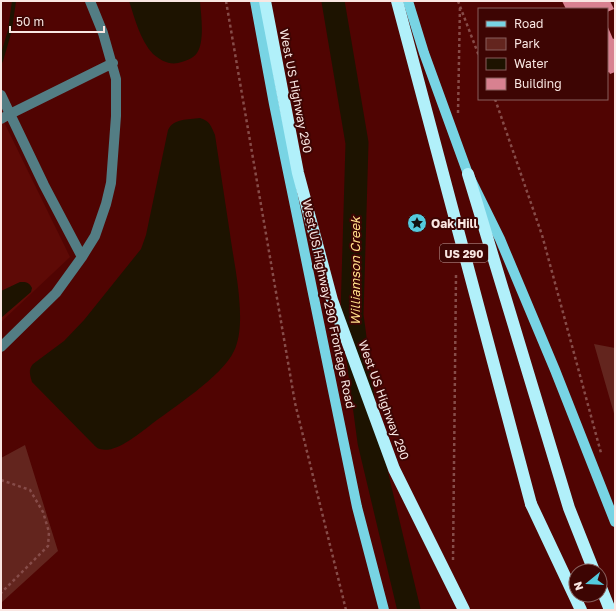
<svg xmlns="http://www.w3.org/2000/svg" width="616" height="611" viewBox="0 0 616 611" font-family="'Golos Text',sans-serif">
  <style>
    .built { fill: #5e0a06 }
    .green { fill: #63251e }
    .water { fill: #1d1300 }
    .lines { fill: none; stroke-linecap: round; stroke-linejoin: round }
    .stream { stroke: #1d1300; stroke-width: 4 }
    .river { stroke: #1d1300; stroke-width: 23 }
    .building { fill: #d88190 }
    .path { stroke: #864c49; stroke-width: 2.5; stroke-dasharray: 3 3; stroke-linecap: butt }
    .minor { stroke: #537d84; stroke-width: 10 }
    .major { stroke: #78d4e4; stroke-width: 10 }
    .highway { stroke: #b1f0fa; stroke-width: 12 }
    .highway-bridge { stroke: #b1f0fa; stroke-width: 12 }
    .labels { text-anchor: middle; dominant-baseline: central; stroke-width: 4; stroke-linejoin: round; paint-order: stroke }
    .shield { fill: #3d0503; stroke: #c1a29f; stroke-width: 1 }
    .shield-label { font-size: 11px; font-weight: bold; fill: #f9e6e2 }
    .street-label { font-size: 12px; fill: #f9e6e2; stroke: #3d0503 }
    .poi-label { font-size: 12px; font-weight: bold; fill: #f9e6e2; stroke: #3d0503; text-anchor: start }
    .water-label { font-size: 13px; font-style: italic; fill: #ffde89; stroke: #3d0503 }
  </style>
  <rect width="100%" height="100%" fill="#500402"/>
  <path class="built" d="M1,116l69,141 -69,65z"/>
  <path class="green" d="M594,344l21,4v69z
    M25,445l33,106 -57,52v-145z"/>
  <path class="water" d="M129,1h71c1,14 5,40 -3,52 -4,6 -12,8 -19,10 -9,2 -18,-3 -25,-9 -13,-14 -18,-35 -24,-53z
    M200,118c10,3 11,8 15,17 5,33 10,66 15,99 4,31 18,89 4,117 -12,26 -62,57 -86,76 -11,8 -33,27 -48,22 -2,0 -5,-3 -7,-5l-61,-62c-2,-7 -4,-12 1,-18l31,-23 20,-21 57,-71 5,-14 22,-105c6,-12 20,-10 32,-12z
    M20,282c6,0 9,0 12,6l-1,4 -30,26v-27z"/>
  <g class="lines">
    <path class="stream" d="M1,61l9,-31 4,-29"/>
    <path class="river" d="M333,1l24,142 -5,172 17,127 40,168"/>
  </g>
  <path class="building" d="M562,1h48l4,8 -7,3v-3h-41z
    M607,25l6,14 2,-1v34l-5,2 -1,-2 -2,1z"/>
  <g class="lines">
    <path class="path" d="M226,1l69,402 51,207
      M458,1l21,55
      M495,99l47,136 59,218
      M458,113l2,-108
      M1,480l29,10 13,22 6,20 -1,14 -47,47
      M453,560l3,-285"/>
    <path class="minor" d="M1,95l9,19 103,-51
      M1,119l9,-5 34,71 38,72
      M1,347l55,-54 26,-36 13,-21 11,-32 5,-21 5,-67v-37l-13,-46 -13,-32"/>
    <path class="major" d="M255,1l19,103 83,403 27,103
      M408,1l16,52 44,121 32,65 55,131 60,152"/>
    <path class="highway" d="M468,174l101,334 25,63
      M531,504l50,106
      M600,585l10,25"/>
    <path class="highway-bridge" d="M265,1l33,172 34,127 62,169 70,141
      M397,1l134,503"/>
  </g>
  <defs>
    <symbol id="sight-disc" viewBox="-11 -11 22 22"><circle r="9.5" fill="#54cadd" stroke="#3d0503"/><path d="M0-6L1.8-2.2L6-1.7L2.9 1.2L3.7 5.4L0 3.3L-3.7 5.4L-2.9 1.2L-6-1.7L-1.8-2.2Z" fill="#111"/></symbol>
  </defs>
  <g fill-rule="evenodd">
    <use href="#sight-disc" x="406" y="212" width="22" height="22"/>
  </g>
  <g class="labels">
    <rect class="shield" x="440" y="244" width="48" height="18" rx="3"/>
    <g class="shield-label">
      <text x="464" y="253">US 290</text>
    </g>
    <g class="street-label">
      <text transform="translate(296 91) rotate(79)">West US Highway 290</text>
      <text transform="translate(329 304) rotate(78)">West US Highway 290 Frontage Road</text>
      <text transform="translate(384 400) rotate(70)">West US Highway 290</text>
    </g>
    <g class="poi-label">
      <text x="431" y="223">Oak Hill</text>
    </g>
    <g class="water-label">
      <text transform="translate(355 271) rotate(-90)">Williamson Creek</text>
    </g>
  </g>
  <rect width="616" height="611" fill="none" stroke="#f9e6e2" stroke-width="4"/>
  <rect x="478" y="8" width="130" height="92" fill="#3d0503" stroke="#885f5c"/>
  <rect x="486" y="21" width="20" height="6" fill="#78d4e4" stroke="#885f5c"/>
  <text x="514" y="28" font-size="12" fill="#f9e6e2">Road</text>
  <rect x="486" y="38" width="20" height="12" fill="#63251e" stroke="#885f5c"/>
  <text x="514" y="48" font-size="12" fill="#f9e6e2">Park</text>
  <rect x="486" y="58" width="20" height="12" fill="#1d1300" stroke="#885f5c"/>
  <text x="514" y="68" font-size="12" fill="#f9e6e2">Water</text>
  <rect x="486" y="78" width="20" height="12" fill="#d88190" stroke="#885f5c"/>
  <text x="514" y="88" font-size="12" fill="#f9e6e2">Building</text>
  <g transform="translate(588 583) rotate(252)"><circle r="19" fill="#3d0503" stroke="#885f5c"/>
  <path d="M0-3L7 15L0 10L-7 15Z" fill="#54cadd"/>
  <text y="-6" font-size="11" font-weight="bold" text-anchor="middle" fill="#f9e6e2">N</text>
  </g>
  <path d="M10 26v6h94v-6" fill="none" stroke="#f9e6e2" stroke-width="2"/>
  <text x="16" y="26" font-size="12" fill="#f9e6e2" stroke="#3d0503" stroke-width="3" paint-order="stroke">50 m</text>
</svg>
